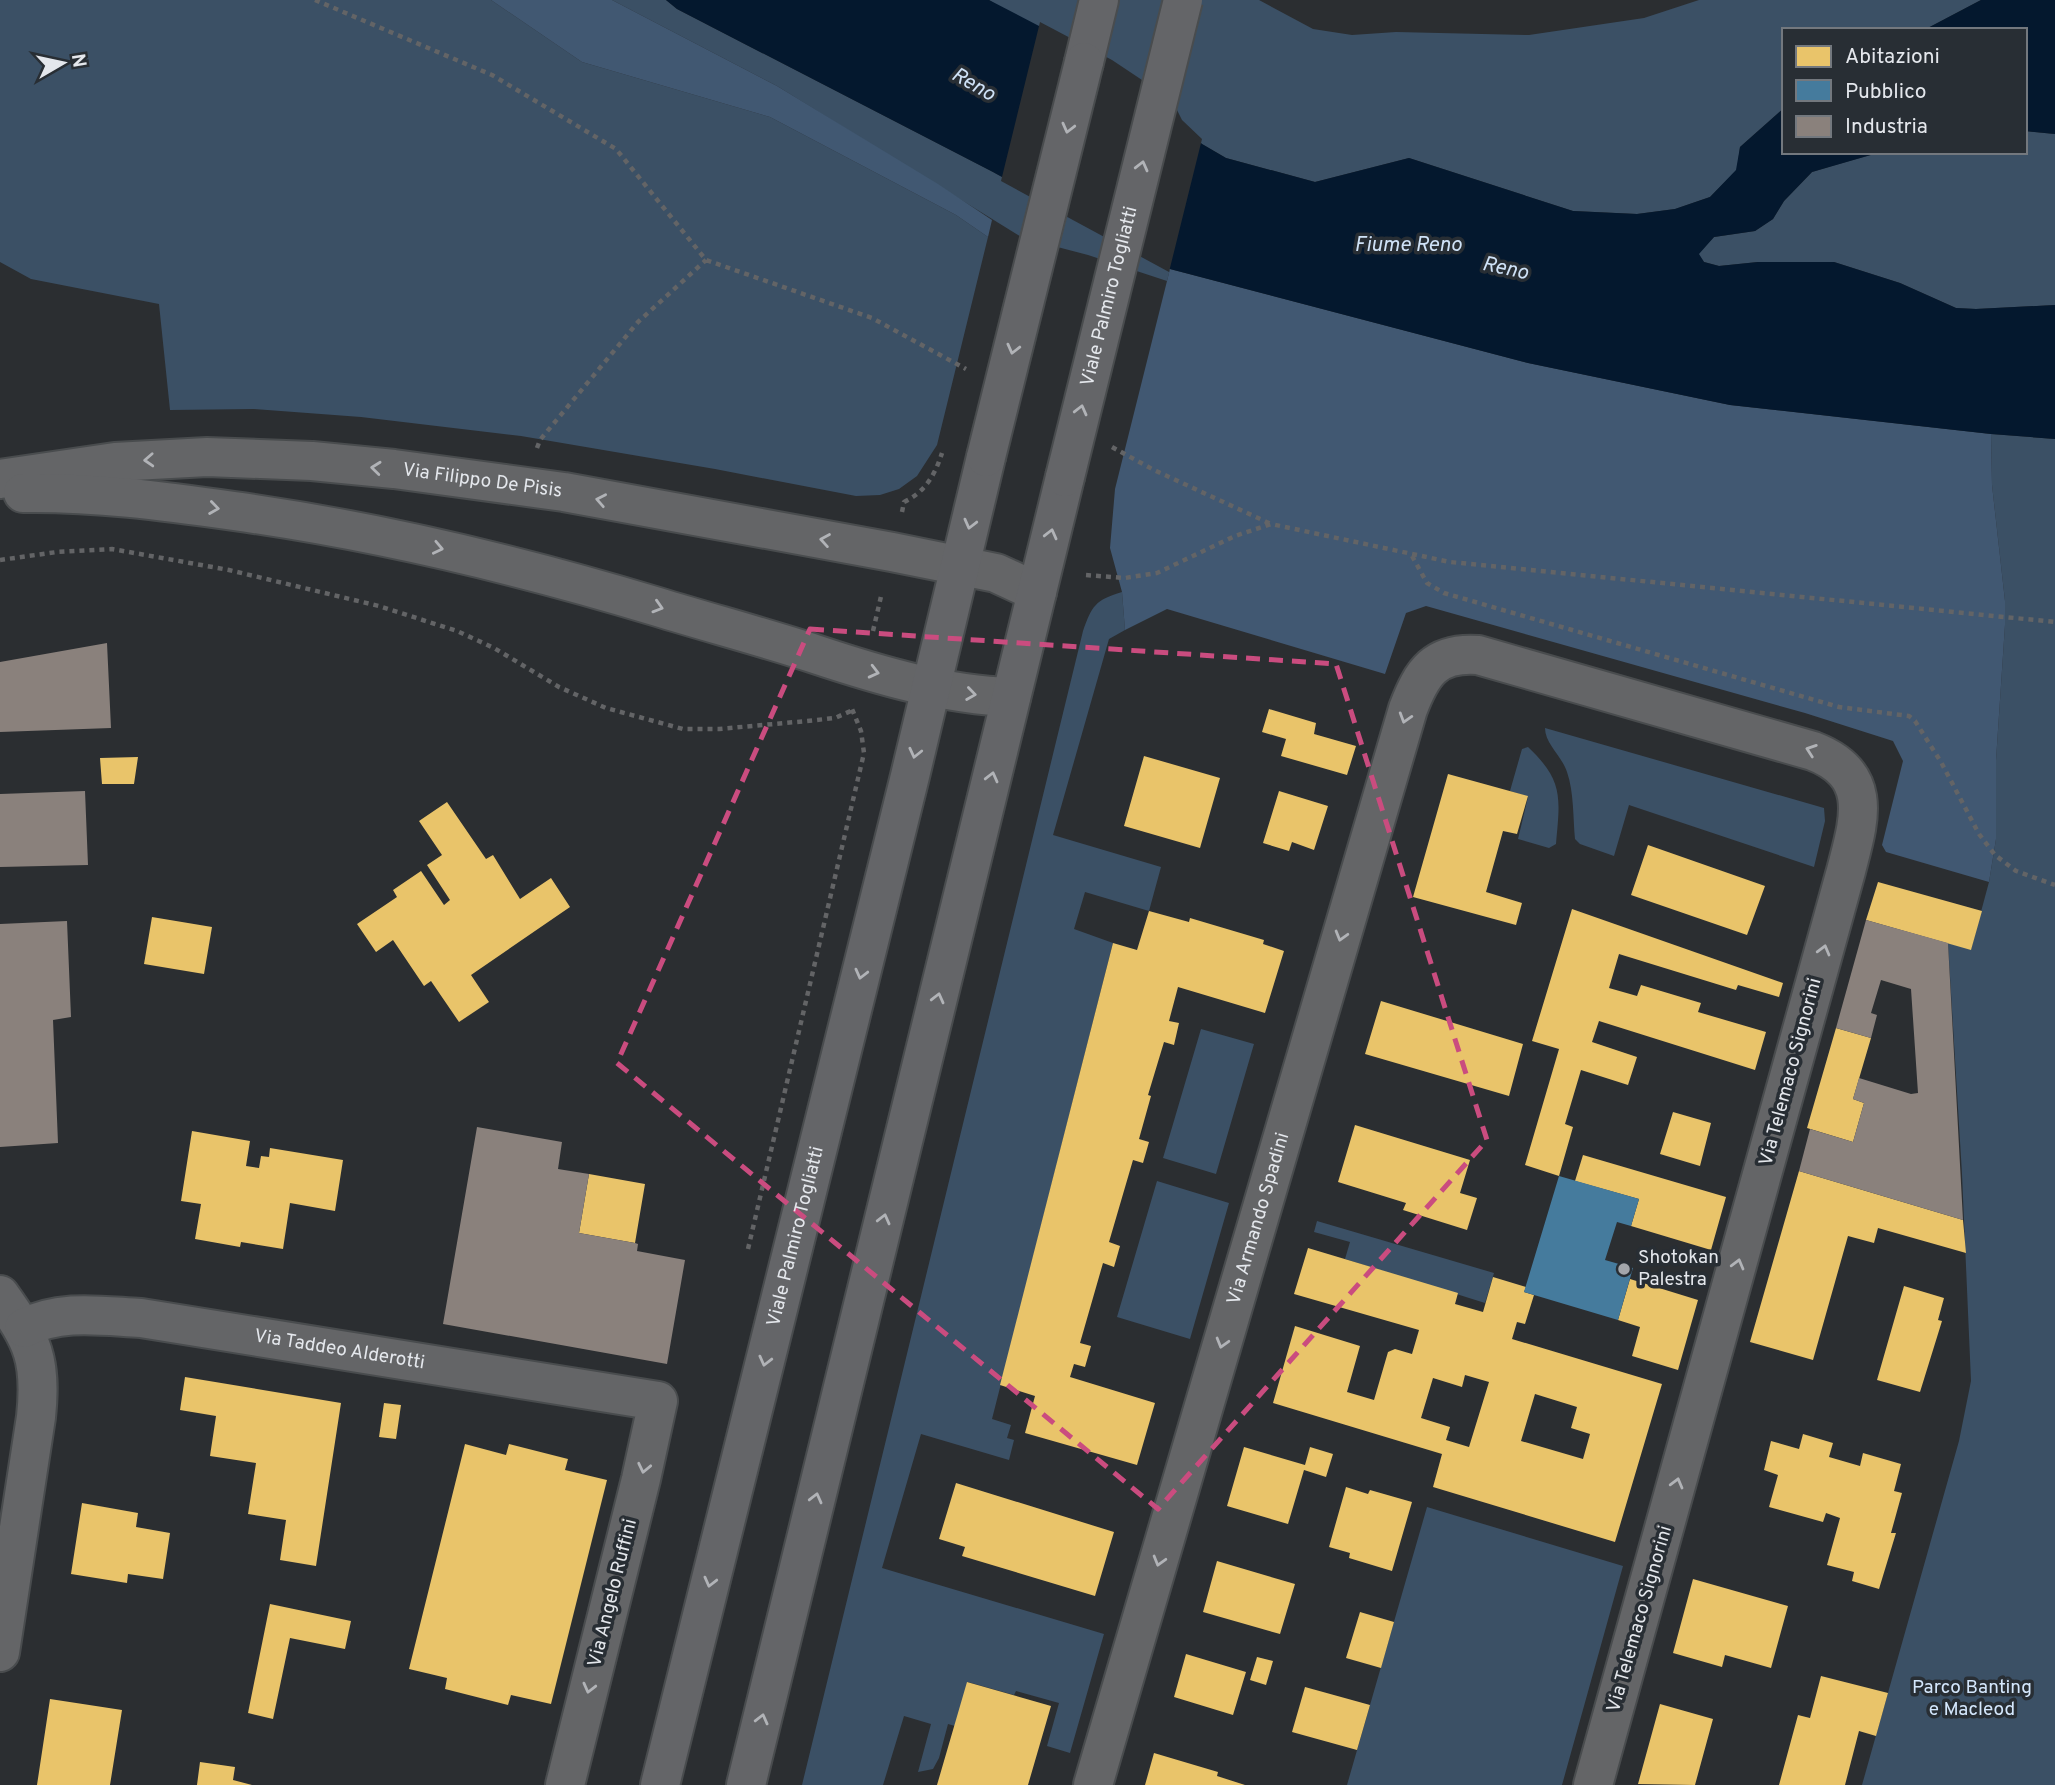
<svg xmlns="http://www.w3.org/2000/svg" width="2055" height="1785" viewBox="0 0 2055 1785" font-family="Overpass,sans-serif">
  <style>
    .green { fill: #3b5065 }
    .forest { fill: #415872 }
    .water { fill: #04182e }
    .pier { fill: #2b2e31 }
    .homes { fill: #e9c46a; fill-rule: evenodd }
    .public { fill: #457b9d }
    .industry { fill: #8a817c }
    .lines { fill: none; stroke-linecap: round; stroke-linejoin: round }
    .minor-casing { stroke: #494c4e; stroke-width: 42 }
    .tertiary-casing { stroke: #494c4e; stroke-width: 42 }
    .primary-casing { stroke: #494c4e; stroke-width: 42 }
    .path { stroke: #636466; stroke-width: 4.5; stroke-dasharray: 5 5; stroke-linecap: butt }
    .minor { stroke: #646567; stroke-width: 38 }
    .tertiary { stroke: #646567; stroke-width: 38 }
    .primary { stroke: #646568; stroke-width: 38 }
    .primary-bridge-casing { stroke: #494c4e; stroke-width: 42; stroke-linecap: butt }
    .primary-bridge { stroke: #646568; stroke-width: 38 }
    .oneway { stroke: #b1b3b7 }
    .marked { fill: none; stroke: #ca4c7f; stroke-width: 5; stroke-dasharray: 14 9; stroke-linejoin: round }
    .poi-dot { fill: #a3a6ab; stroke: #282e34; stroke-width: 2.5 }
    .labels { text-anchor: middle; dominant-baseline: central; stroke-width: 7; stroke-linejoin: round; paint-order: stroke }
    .street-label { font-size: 19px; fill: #e4e7ec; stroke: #282e34 }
    .poi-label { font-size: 19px; fill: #e4e7ec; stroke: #282e34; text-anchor: start }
    .park-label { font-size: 19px; fill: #d4e7fc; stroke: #282e34 }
    .water-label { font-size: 21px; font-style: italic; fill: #cfe2f7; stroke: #282e34 }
  </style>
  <rect width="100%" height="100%" fill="#2b2e31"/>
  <path class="green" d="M0,0h491l91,62 188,55 186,98 32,22 -51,208 -20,31 -18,13 -19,6 -24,1 -141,-27 -194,-33 -160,-19 -107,-8 -84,1 -11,-106 -128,-25 -31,-17z
    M612,0h54l11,9 316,163 177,97 -3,12 -79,-26 -65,-17 -246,-152z
    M989,0h270l54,29 39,6 44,-3 133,3 115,-17 55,-18h282l-57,30h-140v78l-44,39 -3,23 -27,27 -35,12 -38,5 -64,-3 -164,-53 -94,24 -89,-24 -24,-14 -22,-22z
    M2025,131l30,3v171l-79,4 -20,-1 -56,-25 -66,-21h-76l-39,4 -15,-4 -6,-8 16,-17 41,-6 18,-12 11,-18 28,-29 20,-6 49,-14h144z
    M1991,434l64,5v1346h-193l97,-344 12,-60 -9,-207 -14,-231 23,6 18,-67 7,-43v-79l9,-135v-24l-13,-116z
    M1122,592l3,38 -16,9 -56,196 108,32 -12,44 -64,-19 -11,37 39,14 -121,476 19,6 -4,13 7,2 -5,20 -88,-26 -39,134 222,66 -34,119 -23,-7 12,-43 -43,-12 -2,4 -46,-13 -13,44 -7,-2 -9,34 -6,11 -15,3 13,-48 -27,-8 -21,69h-81l281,-1154c9,-25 12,-31 39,-39z
    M1545,728l279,80 1,13 -11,46 -185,-62 -15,51 -34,-12 -5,-5c-2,-21 -1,-47 -8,-67 -5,-16 -22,-28 -22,-44z
    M1528,747c36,34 32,51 28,97l-7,4 -31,-9 10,-42 -18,-6 12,-42z
    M1201,1029l53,15 -38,130 -53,-16z
    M1157,1181l72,22 -39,136 -73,-22z
    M1317,1221l177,52 -9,30 -140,-44 5,-17 -36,-10z
    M1427,1507l196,59 -61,219h-215z"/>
  <path class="forest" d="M491,0h121l165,86 161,98 54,36 -4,17 -32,-22 -186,-98 -188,-55z
    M1170,269l358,94 202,42 261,29 1,51 13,116v24l-9,135v79l-7,43 -103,-30 -4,-7 21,-84 -10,-20 -88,-28 -379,-107 -20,7 -21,61 -218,-65 -42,21 -3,-38 -12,-44 5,-59z"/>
  <path class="water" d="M666,0h323l121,63 92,81 24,14 89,24 94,-24 164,53 64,3 38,-5 35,-12 26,-27 4,-23 44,-39v44h97l-69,20 -28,29 -11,18 -18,12 -41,6 -15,17 5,8 15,4 39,-4h76l66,21 56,25 20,1 79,-4v134l-64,-5 -261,-29 -202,-42 -358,-94 -177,-97 -316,-163z
    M1981,0h74v134l-30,-3v-101h-101z"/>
  <path class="pier" d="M1040,22l72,38 60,40 10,20 20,19 -33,133 -168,-91z"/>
  <path class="homes" d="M1269,709l47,14 -2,11 42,12 -9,29 -66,-19 5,-17 -24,-7z
    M1144,756l76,22 -20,70 -76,-22z
    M138,757l-4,27h-32l-2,-26z
    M1448,774l80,22 -11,38 -14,-3 -17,61 36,11 -6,22 -103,-28z
    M1279,791l49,15 -14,44 -22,-8 -3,9 -26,-8z
    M447,802l39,57 7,-4 27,44 31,-21 19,29 -99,68 18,27 -30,20 -28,-41 -7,5 -31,-46 -17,12 -19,-28 40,-27 -4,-7 28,-19 23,34 6,-5 -23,-35 15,-10 -23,-34z
    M1648,845l117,41 -18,49 -116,-40z
    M1878,882l104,29 -11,39 -105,-30z
    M1572,909l211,74 -4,14 -41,-12 -2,5 -117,-36 -10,34 28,8 4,-11 60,18 -3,9 68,20 -11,38 -156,-49 -7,21 45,15 -9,28 -47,-15 -16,54 8,3 -14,49 -34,-11 34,-116 -27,-8z
    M1149,911l40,11 1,-4 74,22 -1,4 21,7 -19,62 -87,-26 -9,34 10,2 -5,22 -10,-3 -16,53 3,1 -12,43 10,3 -6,21 -10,-3 -24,82 11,4 -6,21 -11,-4 -23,80 11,3 -6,21 -11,-3 -4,13 85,26 -18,62 -112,-32 10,-37 -35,-11 113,-442 24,7z
    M152,917l60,10 -8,47 -60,-10z
    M1381,1001l142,43 -14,52 -144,-42z
    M1836,1028l35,10 -18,61 11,4 -11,39 -46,-14z
    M1673,1112l38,11 -11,43 -40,-12z
    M1355,1125l115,35 -10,33 17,5 -10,32 -64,-20 3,-7 -68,-21z
    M192,1131l58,10 -4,25 13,2 2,-12 8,1 1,-9 73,12 -8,51 -45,-8 -7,46 -42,-7 -1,5 -45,-8 6,-35 -20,-3z
    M1583,1155l143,42 -15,53 -80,-24 8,-27 -64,-18z
    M1799,1171l164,49 3,33 -88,-25 -4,15 -26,-7 -35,124 -63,-18z
    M589,1174l56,10 -10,59 -56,-10z
    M1308,1248l150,45 -3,11 28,8 10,-35 33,10 -2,5 10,3 -9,29 -8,-2 -5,17 150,45 -47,158 -182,-55 9,-33 -169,-51 22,-77 65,20 -13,46 27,8 14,-48 7,-3 17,5 7,-24 -125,-36zM1465,1375l24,7 -20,65 -23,-7 4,-13 -29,-9 12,-40 29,9zM1535,1394l42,13 -6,21 19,6 -7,25 -62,-18z
    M1630,1279l68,21 -20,70 -46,-14 8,-29 -22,-7z
    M1904,1286l40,12 -6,22 4,1 -22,71 -43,-12z
    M185,1377l156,26 -25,163 -36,-6 6,-40 -38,-6 8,-51 -46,-7 6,-40 -36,-6z
    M384,1403l17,2 -5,34 -17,-2z
    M1803,1434l30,9 -4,14 31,9 3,-13 38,11 -7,27 8,2 -11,40h5l-17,56 -27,-8 2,-9 -27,-7 13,-47 -14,-5 -3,9 -54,-15 9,-32 -14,-5 7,-29 28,8z
    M465,1444l41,11 3,-11 59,15 -3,11 42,10 -56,224 -40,-9 -3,10 -63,-16 2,-11 -38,-9z
    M1244,1447l61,18 5,-18 23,7 -7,23 -22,-7 -16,54 -61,-18z
    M956,1483l158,49 -19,64 -133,-40 3,-9 -26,-8z
    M1346,1487l22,7 2,-4 42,12 -20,69 -43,-13 1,-5 -21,-6z
    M82,1503l56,10 -2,14 34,6 -7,46 -35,-5 -1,9 -56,-9z
    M1217,1561l78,23 -15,50 -77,-22z
    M1693,1579l95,27 -17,62 -46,-13 -3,12 -49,-14z
    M270,1604l81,17 -6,28 -55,-11 -17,81 -25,-6z
    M1360,1612l34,10 -13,46 -35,-10z
    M1186,1654l60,18 -13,43 -59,-18z
    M1257,1657l16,4 -7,24 -16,-5z
    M1821,1676l67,17 -12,43 -17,-5 -14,54h-66l19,-70 12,3z
    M967,1682l84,24 -23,79h-91z
    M1305,1687l65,18 -13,45 -65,-18z
    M50,1699l72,11 -12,75h-73z
    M1660,1704l53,15 -18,66 -57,-1z
    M1154,1753l64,19 -1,4 28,9h-100z
    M200,1762l35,5 -2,13 19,5h-55z"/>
  <path class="public" d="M1559,1176l80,23 -8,27 -14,-4 -12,38 28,8 -15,52 -94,-28z"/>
  <path class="industry" d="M107,643l4,85 -111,4v-70z
    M85,791l3,74 -88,2v-73z
    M1866,920l82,23 15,277 -164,-49 11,-42 43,13 11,-39 -11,-4 6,-21 52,16 7,-1 -7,-104 -30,-9 -10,33 6,2 -6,23 -35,-10z
    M67,921l4,96 -18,3 5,123 -58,4v-223z
    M477,1127l85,15 -4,27 31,5 -10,59 56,10 3,1 -1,7 48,9 -18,104 -224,-40z"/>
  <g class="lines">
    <defs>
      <g id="minor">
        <path d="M0,1295c33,46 42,65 36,122l-36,235"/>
        <path id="s1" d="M24,1328c37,-19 77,-12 117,-10l517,83 -17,78 -76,306"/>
        <path id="s2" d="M1093,1785l315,-1076c14,-37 27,-57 70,-54l335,96c62,24 46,69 33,120l-253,914"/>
      </g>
      <g id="tertiary">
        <path id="s3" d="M0,479l115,-17 92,-5 105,4 82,8 170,23 328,60 104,21 41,19"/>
        <path d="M23,493c71,-1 141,8 211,18 144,20 285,54 424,96 52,16 105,30 157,47 63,21 130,41 196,43"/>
      </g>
      <g id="primary">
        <path d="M1084,62l15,-62"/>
        <path id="s4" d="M660,1785l250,-1009 76,-319"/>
        <path d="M746,1785l319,-1308"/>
      </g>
    </defs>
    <use href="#minor" class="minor-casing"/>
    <use href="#tertiary" class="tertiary-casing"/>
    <use href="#primary" class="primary-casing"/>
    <path class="path" d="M315,0l177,75 124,74 90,111 166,58 94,51
      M1112,447l42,23 117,54
      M537,448l3,-8 98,-118 68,-62
      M902,512l2,-10c21,-10 31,-27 38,-49
      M1412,556l15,27 17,10 395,114 70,9 6,5 26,41 38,72 16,21 21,16 39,14
      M0,560l57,-8 55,-3 117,21 150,36 78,25 37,17 65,39 47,21 77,21h36l88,-8 28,-3 18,-8
      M1086,575l39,3 32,-5 78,-37 36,-12 179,38 605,60
      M873,631l9,-39
      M748,1249l116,-496 -3,-22 -9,-22"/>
    <use href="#minor" class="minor"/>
    <use href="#tertiary" class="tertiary"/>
    <use href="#primary" class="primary"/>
    <defs>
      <g id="primary-bridge">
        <path d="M986,457l98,-395"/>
        <path id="s5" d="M1065,477l118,-477"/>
      </g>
    </defs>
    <use href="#primary-bridge" class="primary-bridge-casing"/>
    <use href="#primary-bridge" class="primary-bridge"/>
  </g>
  <defs><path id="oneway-chevron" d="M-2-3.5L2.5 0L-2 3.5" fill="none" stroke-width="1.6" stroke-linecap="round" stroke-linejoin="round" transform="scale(1.75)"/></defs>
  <g class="oneway">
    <use href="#oneway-chevron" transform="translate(1068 128) rotate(104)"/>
    <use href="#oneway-chevron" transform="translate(1142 166) rotate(-76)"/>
    <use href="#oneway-chevron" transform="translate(1013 349) rotate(104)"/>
    <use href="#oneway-chevron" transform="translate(1081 410) rotate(-76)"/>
    <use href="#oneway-chevron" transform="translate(149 460) rotate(177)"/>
    <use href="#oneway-chevron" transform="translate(376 468) rotate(-174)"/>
    <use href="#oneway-chevron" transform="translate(601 500) rotate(-169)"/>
    <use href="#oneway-chevron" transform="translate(214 508) rotate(8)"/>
    <use href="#oneway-chevron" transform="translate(970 524) rotate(104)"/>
    <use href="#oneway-chevron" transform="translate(1051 534) rotate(-76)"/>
    <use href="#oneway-chevron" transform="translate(825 540) rotate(-170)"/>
    <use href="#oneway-chevron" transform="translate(438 548) rotate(12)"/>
    <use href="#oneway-chevron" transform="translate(658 607) rotate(17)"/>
    <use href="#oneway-chevron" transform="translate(874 672) rotate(14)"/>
    <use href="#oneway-chevron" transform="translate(971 694) rotate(8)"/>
    <use href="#oneway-chevron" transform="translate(1405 718) rotate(107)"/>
    <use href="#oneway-chevron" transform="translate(1811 750) rotate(-161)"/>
    <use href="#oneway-chevron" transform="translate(915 753) rotate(103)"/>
    <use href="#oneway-chevron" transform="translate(992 777) rotate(-76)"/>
    <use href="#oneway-chevron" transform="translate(1341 936) rotate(106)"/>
    <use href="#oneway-chevron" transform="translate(1824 950) rotate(-75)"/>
    <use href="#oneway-chevron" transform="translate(861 974) rotate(104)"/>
    <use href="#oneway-chevron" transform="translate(938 998) rotate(-76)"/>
    <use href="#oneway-chevron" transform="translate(884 1219) rotate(-76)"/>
    <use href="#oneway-chevron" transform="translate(1738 1264) rotate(-75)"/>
    <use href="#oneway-chevron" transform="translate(1222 1343) rotate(106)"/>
    <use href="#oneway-chevron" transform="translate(765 1361) rotate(104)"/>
    <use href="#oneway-chevron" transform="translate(644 1468) rotate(102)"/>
    <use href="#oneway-chevron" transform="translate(1677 1483) rotate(-75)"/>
    <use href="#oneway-chevron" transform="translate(816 1498) rotate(-76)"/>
    <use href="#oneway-chevron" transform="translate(1159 1561) rotate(106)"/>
    <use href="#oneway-chevron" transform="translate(710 1582) rotate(104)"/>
    <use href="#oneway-chevron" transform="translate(589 1688) rotate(104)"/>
    <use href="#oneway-chevron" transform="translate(762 1719) rotate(-76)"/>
  </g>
  <path class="marked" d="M810,629l526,35 151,476 -329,369 -541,-446z"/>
  <circle class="poi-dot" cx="1624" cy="1269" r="7"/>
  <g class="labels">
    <g class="street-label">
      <text stroke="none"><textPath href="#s5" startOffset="186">Viale Palmiro Togliatti</textPath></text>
      <text stroke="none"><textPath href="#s3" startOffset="485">Via Filippo De Pisis</textPath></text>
      <text transform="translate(1791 1072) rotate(-75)">Via Telemaco Signorini</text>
      <text stroke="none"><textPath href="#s2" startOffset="590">Via Armando Spadini</textPath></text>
      <text stroke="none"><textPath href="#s4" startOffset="565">Viale Palmiro Togliatti</textPath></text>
      <text stroke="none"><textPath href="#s1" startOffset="320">Via Taddeo Alderotti</textPath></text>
      <text transform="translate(613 1593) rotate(-76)">Via Angelo Ruffini</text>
      <text transform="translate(1640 1619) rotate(-74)">Via Telemaco Signorini</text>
    </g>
    <g class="poi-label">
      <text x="1638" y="1258">Shotokan<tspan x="1638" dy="22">Palestra</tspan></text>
    </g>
    <g class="park-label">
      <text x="1972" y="1688">Parco Banting<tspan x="1972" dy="22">e Macleod</tspan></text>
    </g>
    <g class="water-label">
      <text transform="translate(973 85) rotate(30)">Reno</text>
      <text x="1408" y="245">Fiume Reno</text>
      <text transform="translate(1505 269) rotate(12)">Reno</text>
    </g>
  </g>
  <rect x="1782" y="28" width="245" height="126" fill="#282e34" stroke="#73787e" stroke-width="2"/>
  <rect x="1796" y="46" width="35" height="21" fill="#e9c46a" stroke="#73787e" stroke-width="2"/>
  <text x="1845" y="63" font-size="21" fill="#e4e7ec">Abitazioni</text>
  <rect x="1796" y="80" width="35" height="21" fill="#457b9d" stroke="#73787e" stroke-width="2"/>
  <text x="1845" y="98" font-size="21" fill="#e4e7ec">Pubblico</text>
  <rect x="1796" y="116" width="35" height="21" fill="#8a817c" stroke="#73787e" stroke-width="2"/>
  <text x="1845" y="133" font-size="21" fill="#e4e7ec">Industria</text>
  <g transform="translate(63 63) rotate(81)" stroke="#282e34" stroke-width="5" paint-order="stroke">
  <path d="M0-5L12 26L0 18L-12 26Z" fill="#e4e7ec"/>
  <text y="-10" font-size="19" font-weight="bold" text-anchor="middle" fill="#e4e7ec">N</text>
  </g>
</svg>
